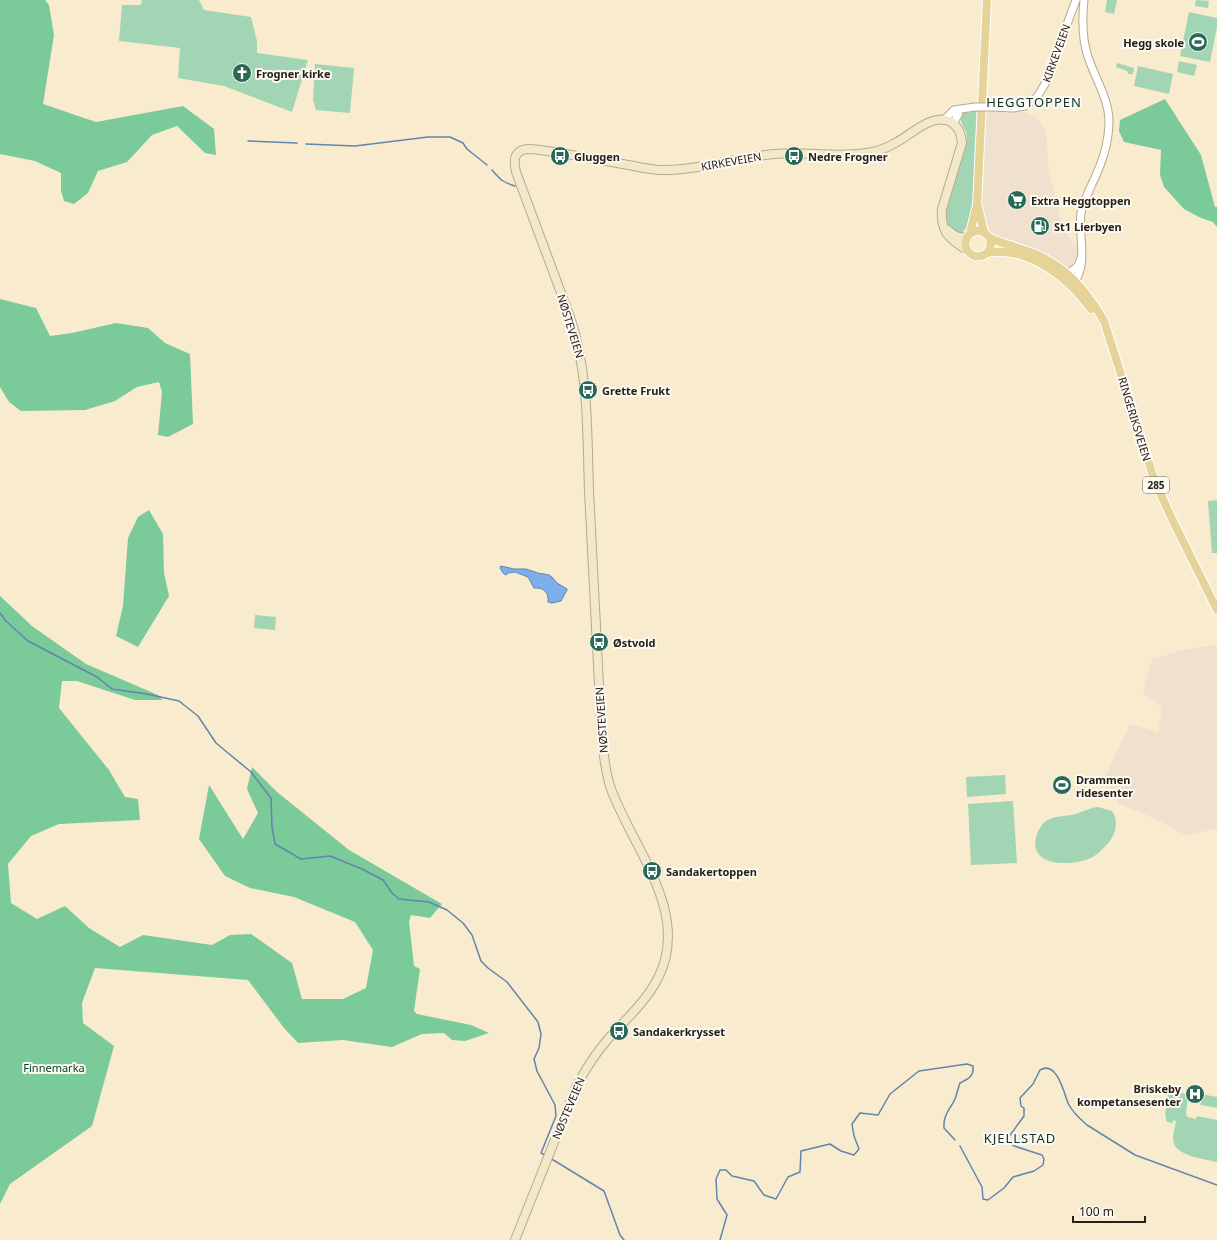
<svg xmlns="http://www.w3.org/2000/svg" width="1217" height="1240" viewBox="0 0 1217 1240" font-family="'Noto Sans',sans-serif">
  <style>
    .commercial { fill: #efe1ce }
    .green { fill: #a2d5b4 }
    .forest { fill: #7bca9a }
    .water { fill: #7dafec; stroke: #6384ac }
    .lines { fill: none; stroke-linecap: round; stroke-linejoin: round }
    .stream { stroke: #6384ac; stroke-width: 1.5 }
    .tertiary-casing { stroke: #b6aa8d; stroke-width: 9 }
    .secondary-casing { stroke: #b6aa8d; stroke-width: 10 }
    .primary-casing { stroke: #fff; stroke-width: 10 }
    .tertiary { stroke: #fff; stroke-width: 7 }
    .secondary { stroke: #f2e9cb; stroke-width: 8 }
    .primary { stroke: #e6d397; stroke-width: 8 }
    .tertiary-bridge-casing { stroke: #b6aa8d; stroke-width: 9; stroke-linecap: butt }
    .tertiary-bridge { stroke: #fff; stroke-width: 7 }
    .labels { text-anchor: middle; dominant-baseline: central; stroke-width: 4; stroke-linejoin: round; paint-order: stroke }
    .shield { fill: #fdfaf4; stroke: #666259; stroke-width: 1 }
    .shield-label { font-size: 10px; font-weight: bold; fill: #262116 }
    .poi-label { font-size: 11px; font-weight: bold; fill: #262116; stroke: #fdfaf4; text-anchor: start }
    .street-label { font-size: 11px; fill: #262116; stroke: #fdfaf4 }
    .park-label { font-size: 11px; fill: #024326; stroke: #fdfaf4 }
    .quarter-label { font-size: 13px; letter-spacing: 1px; fill: #133128; stroke: #fdfaf4 }
  </style>
  <rect width="100%" height="100%" fill="#f9ecce"/>
  <path class="commercial" d="M986,110l35,1 15,6 6,7 4,7 3,40 9,40 8,22 11,14 2,6 -3,10 -7,6 -6,-1 -65,-31 -7,-5 -4,-6 -5,-20z
    M1217,645v183l-30,8 -35,-19 -33,-13 -14,-27 25,-53 28,8 4,-25 -19,-14 9,-34 35,-10z"/>
  <path class="green" d="M142,0h57l5,10 47,7 6,24v12l51,7 -16,52 -68,-26 -46,-8 2,-30 -61,-7 3,-36h19z
    M1107,0h10l-3,14 -9,-2z
    M1196,0l13,1 -1,7 -13,-2z
    M1189,12l28,6v9l-7,35 -30,-6z
    M1179,61l18,4 -3,11 -17,-4z
    M1117,63l17,5 -1,6h-5l-1,-3 -11,-4z
    M315,64l39,4 -4,45 -34,-3 -3,-10z
    M1138,66l35,8 -4,20 -35,-8z
    M977,110l-4,100c-3,9 -4,18 -12,23l-10,-4 -3,-4 -2,-14 21,-68c-1,-3 0,-7 -1,-11 -3,-7 -8,-12 -4,-20z
    M1217,500v53h-5l-4,-52z
    M255,615l21,2 -1,13 -21,-2z
    M1005,775l1,19 -39,3 -1,-20z
    M1013,801l4,62 -46,2 -3,-61z
    M1098,807l14,4c7,10 4,22 -3,31 -5,6 -11,12 -18,16 -20,9 -65,9 -54,-24 2,-5 6,-12 11,-14 7,-4 16,-4 24,-5 9,-2 16,-7 26,-8z
    M1168,1090l18,4 -1,3 3,1 -2,15 1,4 9,2 1,-3 20,4v42c-12,-3 -44,-6 -44,-23 0,-6 2,-12 3,-18l-3,-1v3l-6,-1c-3,-6 -2,-16 3,-22l-2,-3z
    M1201,1094l16,3v11l-17,-3 3,-7z"/>
  <path class="forest" d="M0,0h45l4,5 5,30 -11,69 53,18 87,-16 31,23 2,26 -11,-2 -28,-27 -25,9 -25,27 -29,9 -10,22 -14,11 -10,-3 -3,-10v-18l-26,-12 -35,-7z
    M1165,99l36,56 14,52h2v20l-4,-5 -12,-4 -17,-9 -20,-22 -4,-12 1,-25 -37,-8 -5,-11 1,-11z
    M0,299l36,9 14,28 22,-3 44,-10 32,5 17,15 25,11 3,70 -25,13 -10,-2 4,-43 -3,-10 -22,5 -22,14 -30,9 -64,1 -12,-9 -9,-15z
    M149,510l14,24 1,39 5,23 -31,51 -22,-11 7,-30 5,-68 10,-21z
    M0,596l32,30 54,38 72,31 5,5h-28l-58,-19h-15l-3,27 50,62 16,27 13,2 2,21 -81,4 -28,12 -23,28 3,39 26,16 28,-13 24,22 31,19 23,-12 69,10 18,-10 21,-1 41,29 10,36h41l23,-11 7,-38 -18,-28 -61,-25 -44,-9 -25,-12 -26,-37 10,-54 34,54 15,-26 -11,-24 5,-22 25,25 72,58 93,54 -12,14 -19,-3 -2,7 5,44 6,3 -6,42 3,3 54,11 18,8 -24,8 -13,-1 -8,-7 -22,1 -30,13 -49,-7 -45,3 -14,-15 -36,-48 -153,-12 -13,35 1,20 31,23 -22,80 -82,58 -10,20z"/>
  <path class="water" d="M501,566l13,3h12l12,4 11,2 3,2 5,6 10,6v1l-6,11 -9,2 -4,-1c1,-9 -4,-15 -14,-14l-6,-11 -13,-5 -7,1 -2,2 -3,-2 -3,-5z"/>
  <g class="lines">
    <path class="stream" d="M248,141l49,2
      M306,144l49,2 73,-9h22l13,6 4,6 20,16
      M492,170c9,10 10,12 23,16
      M0,613l6,8 22,20 69,36 15,12 35,5 32,7 19,15 18,27 35,29 20,26 1,29 3,17 26,15 29,-3 32,13 21,11 9,13 7,6 30,3 18,8 16,13 9,12 9,26 7,7 19,14 31,40 3,12 -2,14 -5,11 3,12 18,34 1,11 -15,37 4,2
      M960,1146l22,41 1,12 5,1 16,-12 9,-11 21,-6 9,-6 1,-6 -2,-4 -28,-9 -6,-5v-3l16,-22v-8l-3,-2 -1,-8 13,-14 7,-14c17,-10 24,23 28,33 4,9 12,16 19,22l48,30 82,30
      M550,1158l54,33 16,44 4,5
      M720,1240l7,-25 -10,-16 -1,-20 4,-9h6l6,6 22,5 10,14 12,4 12,-22 12,-5 1,-21 29,-7 11,7 13,4 5,-6 -5,-13 -2,-12 8,-11 18,2 12,-21 29,-23 48,-7 6,2c1,11 -5,13 -13,17 -2,5 -3,11 -5,16 -5,11 -12,15 -11,29l11,12"/>
    <defs>
      <path id="tertiary" d="M994,107l19,1 12,-2 12,-9 8,-13 31,-84
        M944,120l10,-10 7,-1
        M953,124l8,-15
        M1081,258l-3,8 -10,8 -1,8 8,-1c13,-18 3,-47 6,-68 2,-10 7,-20 11,-29 10,-21 17,-40 17,-64 -1,-23 -14,-42 -21,-63 -6,-18 -6,-38 -4,-57"/>
      <path id="secondary" d="M948,230c6,6 11,8 19,7
        M515,1240l61,-153c9,-17 19,-33 32,-48 18,-20 39,-38 51,-63 31,-64 -26,-128 -48,-187 -7,-21 -8,-43 -10,-65 -4,-78 -8,-155 -12,-233 -2,-58 0,-118 -19,-174l-54,-145c-3,-13 -2,-23 14,-23 31,3 62,10 93,15 12,2 24,5 36,6 39,1 77,-13 116,-16 31,-3 61,4 91,-1 11,-1 21,-5 31,-11 15,-8 36,-30 54,-20 8,5 10,12 11,21l-20,66c-2,22 7,30 25,41"/>
      <path id="primary" d="M978,207l6,25
        M970,233l7,-28 10,-205
        M990,238c3,11 -4,20 -16,18 -6,-3 -10,-8 -8,-15 1,-6 7,-11 13,-10 6,0 8,5 13,8 9,4 19,6 29,10 15,4 30,12 43,22 17,14 30,32 40,50l51,161 18,39 44,89
        M987,253c12,-3 23,-1 34,2 30,10 51,29 70,54"/>
    </defs>
    <use href="#tertiary" class="tertiary-casing"/>
    <use href="#secondary" class="secondary-casing"/>
    <use href="#primary" class="primary-casing"/>
    <use href="#tertiary" class="tertiary"/>
    <use href="#secondary" class="secondary"/>
    <use href="#primary" class="primary"/>
    <defs>
      <path id="tertiary-bridge" d="M961,109l14,-2h19"/>
    </defs>
    <use href="#tertiary-bridge" class="tertiary-bridge-casing"/>
    <use href="#tertiary-bridge" class="tertiary-bridge"/>
  </g>
  <defs>
    <symbol id="stadium-disc" viewBox="-11 -11 22 22"><circle r="9.5" fill="#296958" stroke="#fdfaf4"/><path d="M0-5a6.5 5 0 1 0 0 10a6.5 5 0 1 0 0-10ZM-3.5-1.8h7v3.6h-7Z" fill="#fff"/></symbol>
    <symbol id="church-disc" viewBox="-11 -11 22 22"><circle r="9.5" fill="#296958" stroke="#fdfaf4"/><path d="M-1.2-6h2.4v3.5h3.3v2.4h-3.3V6h-2.4V-.1h-3.3v-2.4h3.3Z" fill="#fff"/></symbol>
    <symbol id="bus-disc" viewBox="-11 -11 22 22"><circle r="9.5" fill="#296958" stroke="#fdfaf4"/><path d="M-5-6H5V4H4V6H2V4H-2V6H-4V4H-5ZM-3.5-4V0h7V-4ZM-3.5 1.2v1.5H-2V1.2ZM2 1.2v1.5H3.5V1.2Z" fill="#fff"/></symbol>
    <symbol id="supermarket-disc" viewBox="-11 -11 22 22"><circle r="9.5" fill="#296958" stroke="#fdfaf4"/><path d="M-6-5.5h2.5l.6 2H6L4.5 2H-2.5L-4.4-4H-6ZM-1.5 3.2a1.3 1.3 0 1 0 .1 0ZM3 3.2a1.3 1.3 0 1 0 .1 0Z" fill="#fff"/></symbol>
    <symbol id="fuel-disc" viewBox="-11 -11 22 22"><circle r="9.5" fill="#296958" stroke="#fdfaf4"/><path d="M-5.5-6h7V0h2V4h1.3V-2.5L3-4.5l.8-.8L6-3V5H2.5V1h-1V6h-7ZM-4.2-4.7v3.2H.2V-4.7Z" fill="#fff"/></symbol>
    <symbol id="hospital-disc" viewBox="-11 -11 22 22"><circle r="9.5" fill="#296958" stroke="#fdfaf4"/><path d="M-5-5h3v3.5h4V-5h3V5h-3V1.5h-4V5h-3Z" fill="#fff"/></symbol>
  </defs>
  <g fill-rule="evenodd">
    <use href="#stadium-disc" x="1187" y="31" width="22" height="22"/>
    <use href="#church-disc" x="231" y="62" width="22" height="22"/>
    <use href="#bus-disc" x="549" y="145" width="22" height="22"/>
    <use href="#bus-disc" x="783" y="145" width="22" height="22"/>
    <use href="#supermarket-disc" x="1006" y="189" width="22" height="22"/>
    <use href="#fuel-disc" x="1029" y="215" width="22" height="22"/>
    <use href="#bus-disc" x="577" y="379" width="22" height="22"/>
    <use href="#bus-disc" x="588" y="631" width="22" height="22"/>
    <use href="#stadium-disc" x="1051" y="774" width="22" height="22"/>
    <use href="#bus-disc" x="641" y="860" width="22" height="22"/>
    <use href="#bus-disc" x="608" y="1020" width="22" height="22"/>
    <use href="#hospital-disc" x="1184" y="1083" width="22" height="22"/>
  </g>
  <g class="labels">
    <rect class="shield" x="1143" y="477" width="26" height="16" rx="3"/>
    <g class="shield-label">
      <text x="1156" y="485">285</text>
    </g>
    <g class="poi-label">
      <text x="1184" y="42" text-anchor="end">Hegg skole</text>
      <text x="256" y="73">Frogner kirke</text>
      <text x="574" y="156">Gluggen</text>
      <text x="808" y="156">Nedre Frogner</text>
      <text x="1031" y="200">Extra Heggtoppen</text>
      <text x="1054" y="226">St1 Lierbyen</text>
      <text x="602" y="390">Grette Frukt</text>
      <text x="613" y="642">Østvold</text>
      <text x="1076" y="779">Drammen<tspan x="1076" dy="13">ridesenter</tspan></text>
      <text x="666" y="871">Sandakertoppen</text>
      <text x="633" y="1031">Sandakerkrysset</text>
      <text x="1181" y="1088" text-anchor="end">Briskeby<tspan x="1181" dy="13">kompetansesenter</tspan></text>
    </g>
    <g class="street-label">
      <text transform="translate(1056 53) rotate(-70)">KIRKEVEIEN</text>
      <text transform="translate(731 161) rotate(-10)">KIRKEVEIEN</text>
      <text transform="translate(571 326) rotate(73)">NØSTEVEIEN</text>
      <text transform="translate(1135 419) rotate(73)">RINGERIKSVEIEN</text>
      <text transform="translate(601 720) rotate(-94)">NØSTEVEIEN</text>
      <text transform="translate(568 1108) rotate(-67)">NØSTEVEIEN</text>
    </g>
    <g class="park-label">
      <text x="54" y="1067">Finnemarka</text>
    </g>
    <g class="quarter-label">
      <text x="1034" y="102">HEGGTOPPEN</text>
      <text x="1020" y="1138">KJELLSTAD</text>
    </g>
  </g>
  <path d="M1073 1216v6h72v-6" fill="none" stroke="#262116" stroke-width="2"/>
  <text x="1079" y="1216" font-size="12" fill="#262116" stroke="#fdfaf4" stroke-width="3" paint-order="stroke">100 m</text>
</svg>
